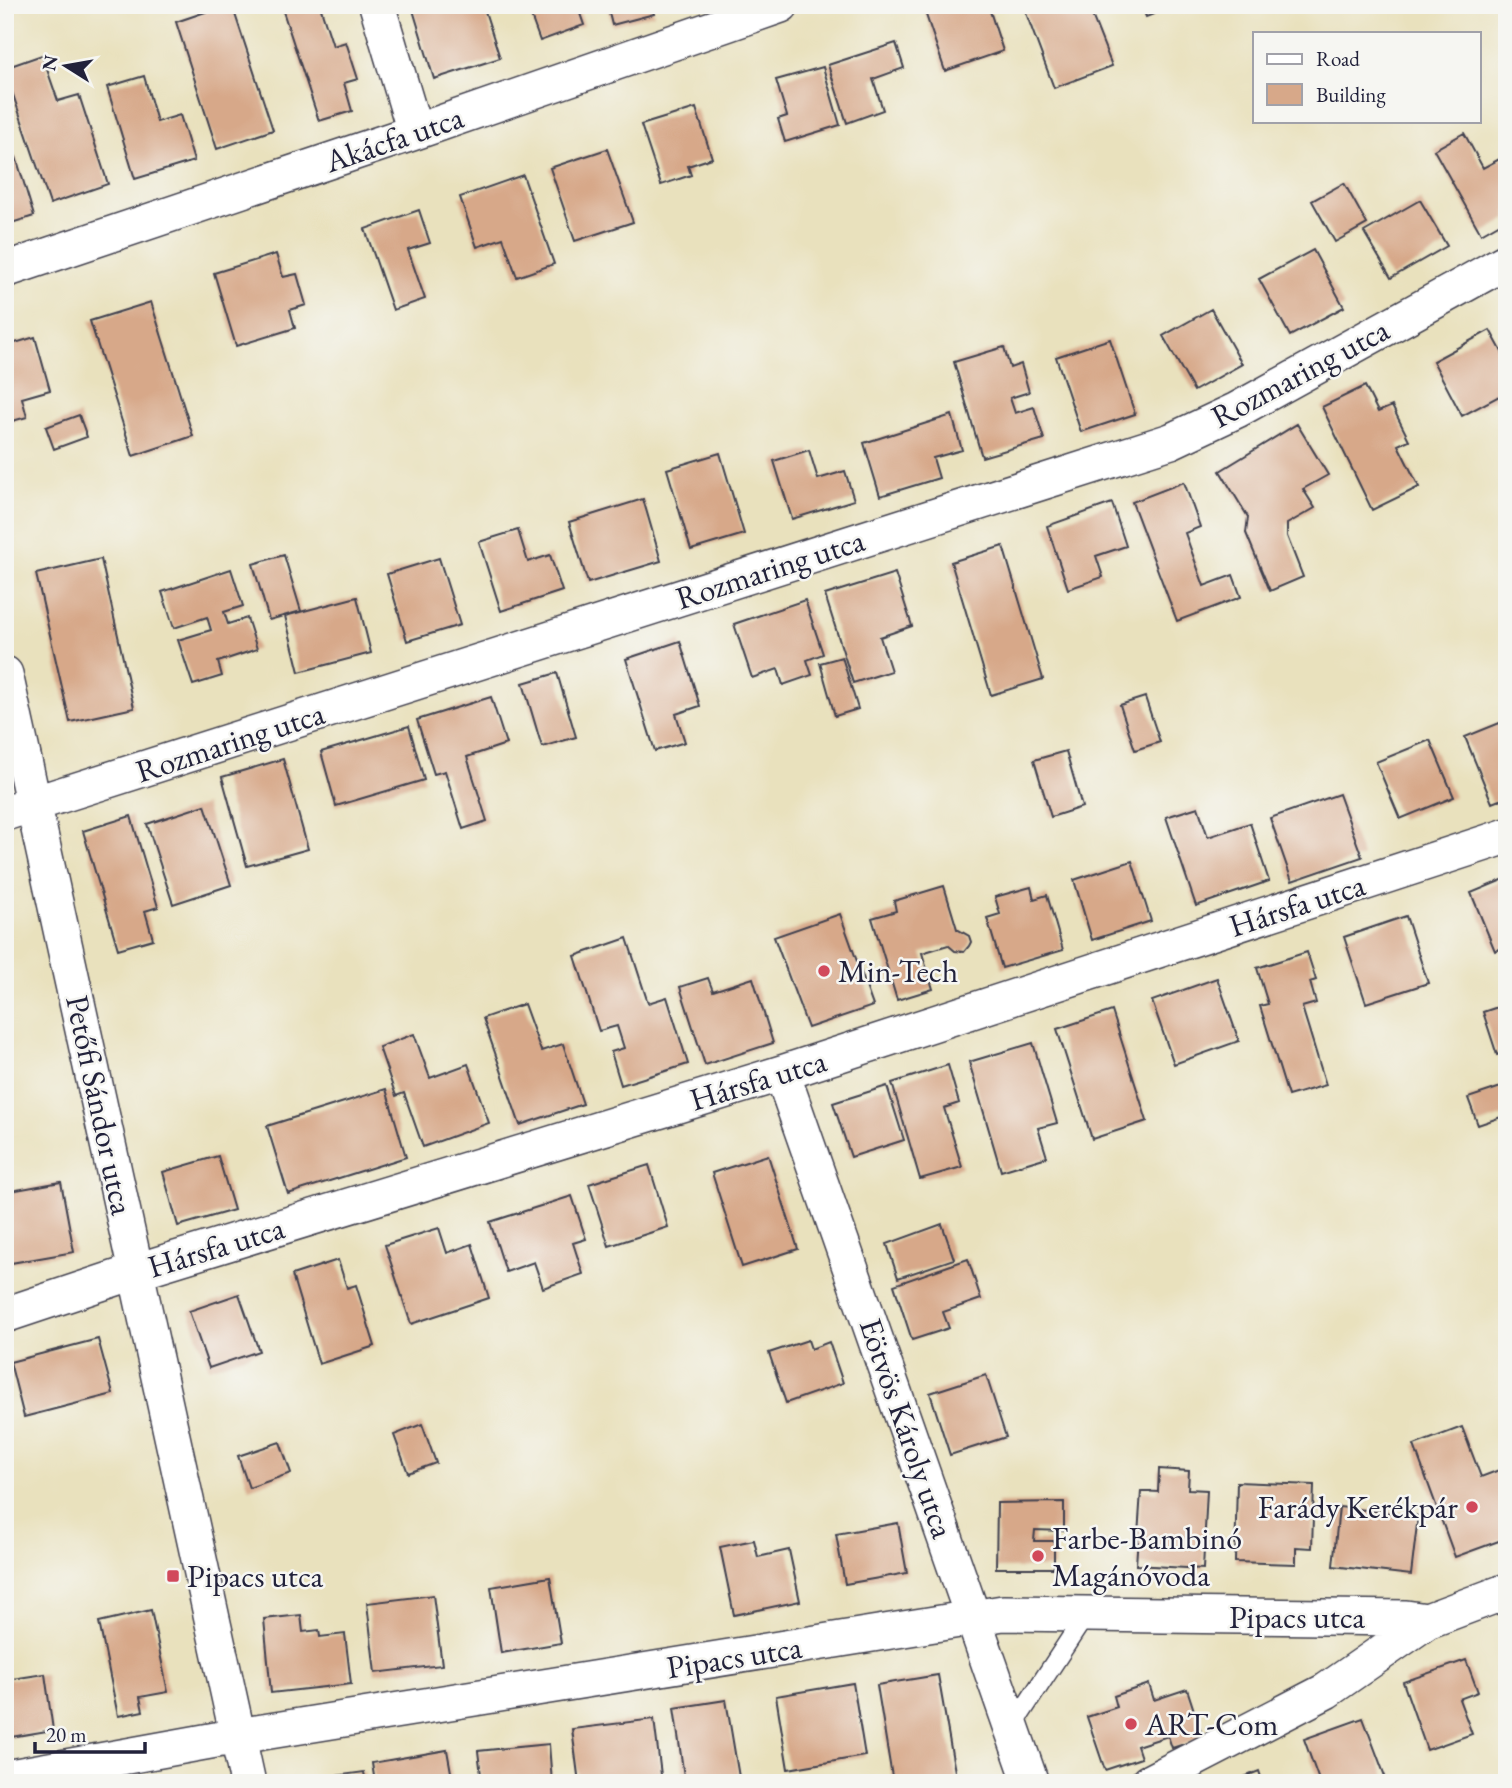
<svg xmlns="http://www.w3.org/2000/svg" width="1512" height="1788" viewBox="0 0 1512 1788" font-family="'EB Garamond',serif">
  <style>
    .building { fill: #d7a889 }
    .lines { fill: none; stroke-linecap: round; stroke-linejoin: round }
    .lane-casing { stroke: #403f4e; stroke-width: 21 }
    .street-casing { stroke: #403f4e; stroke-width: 38 }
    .lane { stroke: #fff; stroke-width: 18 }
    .street { stroke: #fff; stroke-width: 35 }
    .poi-dot { fill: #d1495b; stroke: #f6f6f2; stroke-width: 2.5 }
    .labels { text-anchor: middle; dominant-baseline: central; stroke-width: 5; stroke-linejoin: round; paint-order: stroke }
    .street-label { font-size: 32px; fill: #22223b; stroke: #f6f6f2 }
    .poi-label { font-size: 32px; fill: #22223b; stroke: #f6f6f2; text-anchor: start }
  </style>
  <rect width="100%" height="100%" fill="#f6f6f2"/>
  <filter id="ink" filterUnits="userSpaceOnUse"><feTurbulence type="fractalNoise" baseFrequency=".0143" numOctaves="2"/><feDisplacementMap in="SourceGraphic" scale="14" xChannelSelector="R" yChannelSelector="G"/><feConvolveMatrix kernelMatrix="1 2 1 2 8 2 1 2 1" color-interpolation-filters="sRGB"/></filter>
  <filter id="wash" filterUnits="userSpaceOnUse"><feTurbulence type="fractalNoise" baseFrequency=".00686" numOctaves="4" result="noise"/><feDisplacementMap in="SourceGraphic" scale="28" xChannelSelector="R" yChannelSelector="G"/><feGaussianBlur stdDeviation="1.57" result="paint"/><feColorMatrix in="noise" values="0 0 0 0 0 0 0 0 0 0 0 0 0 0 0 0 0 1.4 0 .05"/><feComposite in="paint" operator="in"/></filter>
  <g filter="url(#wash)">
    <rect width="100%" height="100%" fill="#e9e1bd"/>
    <g id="blocks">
      <path class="building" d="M226,5h6l41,125 -56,19 -41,-127z
        M281,5h49l-9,4 12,37 13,-4 12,37 -14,4 8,28 -33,10z
        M429,5h54l17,53 -66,21 -21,-69z
        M527,5h50l7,20 -44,16z
        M607,5h44l3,9 -42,11z
        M925,5h63l15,46 -58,20 -22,-65z
        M1023,5h65l24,61 -58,22z
        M1141,5h36l-31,12z
        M896,43l8,25 -31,11 10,31 -36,13 -19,-58z
        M42,55l16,46 21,-6 29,89 -58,20 -45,-133v-3z
        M823,67l17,58 -55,17 -7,-23 9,-3 -11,-36z
        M144,76l13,46 23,-7 14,46 -59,18 -28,-92z
        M696,108l16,50 -24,8 3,9 -30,10 -20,-60z
        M1464,133l19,35 24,-13v64l-26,15 -47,-84z
        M607,149l26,73 -58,19 -25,-73z
        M16,157l18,59 -29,9v-64z
        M523,175l31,89 -37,13 -14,-39 -26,9 -17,-50z
        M1344,183l23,41 -32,18 -23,-41z
        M1420,200l27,46 -56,32 -27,-46z
        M419,210l11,33 -22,7 17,49 -32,11 -28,-81z
        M1313,250l31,57 -54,29 -31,-57z
        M276,254l7,23 14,-3 9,31 -16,5 5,18 -59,18 -22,-73z
        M151,302l42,134 -60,20 -43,-135z
        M1211,309l31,55 -48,27 -31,-55z
        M1490,330l17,31v31l-45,24 -29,-55z
        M35,337l15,53 -28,8 5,19 -22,6v-77z
        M1110,339l25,75 -54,18 -25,-75z
        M1004,347l6,21 11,-4 8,28 -19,6 5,15 19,-6 10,32 -62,18 -28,-95z
        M1365,386l13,26 14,-6 17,34 -11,5 21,42 -47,23 -50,-103z
        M79,415l8,22 -33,12 -8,-22z
        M952,415l10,35 -29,8 6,20 -59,18 -16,-53z
        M1297,424l31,51 -25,14 12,19 -28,16v12l16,41 -33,14 -24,-58 2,-16 -28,-46z
        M809,450l9,29 27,-8 9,29 -62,19 -18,-58z
        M720,453l24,81 -53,16 -24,-81z
        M1184,482l16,45 -15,6 19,53 29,-11 8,22 -64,24 -45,-119z
        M643,499l18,62 -73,22 -19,-61z
        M1112,503l14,43 -30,10 7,21 -35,12 -21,-63z
        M518,530l10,32 22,-7 12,36 -61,20 -22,-69z
        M1003,546l40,133 -52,16 -40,-133z
        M284,555l17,56 -32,9 -16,-56z
        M439,558l21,67 -53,16 -20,-67z
        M101,559l33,149 -64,14 -34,-148z
        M231,569l12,37 -19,6 4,12 19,-6 10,31 -39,13 4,14 -29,9 -15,-45 33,-10 -4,-13 -33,11 -12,-36z
        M895,573l17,53 -32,11 11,34 -38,12 -28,-88z
        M357,597l14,56 -72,19 -14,-56z
        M805,600l18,54 -16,6 5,15 -29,10 -5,-16 -26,9 -18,-54z
        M680,641l20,65 -24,8 9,28 -30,9 -29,-92z
        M842,657l16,52 -23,7 -15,-53z
        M557,673l19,64 -34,10 -19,-64z
        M491,697l15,47 -39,13 20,64 -24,8 -18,-58 -11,3 -17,-54z
        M1145,697l15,45 -25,8 -15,-45z
        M1507,720v77l-15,6 -27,-66z
        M409,726l15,54 -88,26 -15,-54z
        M1430,740l24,57 -54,22 -24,-57z
        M1066,751l16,56 -31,10 -17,-57z
        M283,759l25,90 -61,17 -25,-89z
        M1339,794l23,63 -70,24 -22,-63z
        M205,805l26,80 -58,19 -26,-80z
        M1198,807l10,30 42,-14 19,58 -73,25 -30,-89z
        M131,816l27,91 -13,4 8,28 -35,10 -35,-118z
        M1132,861l19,60 -59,19 -18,-60z
        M1507,878v68l-12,5 -24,-58z
        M944,886l13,43 12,7 2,6 -2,4 -5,6 -9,-1 -7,-6 -26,8 11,36 -36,11 -25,-82 24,-7 -2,-10z
        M1031,887l3,12 13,-4 16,55 -61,18 -15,-50 13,-4 -5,-17z
        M840,914l33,92 -65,22 -34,-91z
        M1406,916l22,67 -62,20 -22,-66z
        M627,938l21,65 19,-6 21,67 -67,21 -10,-33 13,-4 -7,-22 -18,5 -24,-75z
        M1307,952l9,28 -6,2 6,21 -14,4 24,78 -38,11 -28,-90 8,-2 -11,-36z
        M708,978l5,13 40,-13 20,65 -68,22 -25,-78z
        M1217,978l22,63 -65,23 -22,-63z
        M524,1004l17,47 22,-7 20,60 -63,21 -37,-107z
        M1507,1004v48l-10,3 -14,-43z
        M1112,1011l35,110 -55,18 -35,-110z
        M414,1034l16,44 38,-14 21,59 -66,24 -19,-54 -8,3 -17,-49z
        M1033,1043l24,80 -19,5 9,29 -46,14 -32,-109z
        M948,1065l11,38 -15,5 18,59 -42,12 -28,-96z
        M1507,1085v30l-29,10 -10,-27z
        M887,1086l17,54 -53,17 -18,-54z
        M386,1089l20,68 -118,37 -21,-68z
        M768,1155l30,94 -56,18 -30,-94z
        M218,1156l16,54 -56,16 -15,-54z
        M5,1159l8,28 -8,2z
        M649,1165l19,62 -59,19 -20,-62z
        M61,1182l13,70 -63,11 -6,-31v-40z
        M572,1196l14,43 -13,4 10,31 -40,14 -9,-26 -28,10 -16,-50z
        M942,1224l12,35 -56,19 -11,-34z
        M439,1228l8,25 25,-9 17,54 -78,26 -26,-79z
        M968,1259l13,40 -38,13 6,16 -37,12 -18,-55z
        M338,1260l9,28 9,-3 19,61 -56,18 -27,-89z
        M239,1294l20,57 -50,17 -20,-57z
        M98,1339l15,55 -89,23 -14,-55z
        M808,1340l3,9 18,-7 14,41 -57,20 -17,-50z
        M986,1375l20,62 -56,18 -20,-62z
        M422,1424l14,39 -28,10 -14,-38z
        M1462,1427l19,50 26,-10v71l-52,19 -41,-112z
        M280,1442l11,31 -42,15 -11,-32z
        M1159,1469l30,2 -1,18 19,1 -4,79 -67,-4 5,-74 17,1z
        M1237,1482l77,3 -2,63 -16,-1v17l-61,-2z
        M1064,1502v29l-29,-1 -1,11h20v27h-58l1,-65z
        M1339,1507l79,9 -7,59 -78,-9z
        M898,1523l9,50 -62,11 -9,-50z
        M754,1540l4,17 31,-7 11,51 -66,14 -14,-68z
        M550,1577l11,66 -60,10 -10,-66z
        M433,1595l9,70 -67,8 -8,-70z
        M151,1610l17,82 -28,5 3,14 -25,5 -19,-94z
        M301,1615l2,17 16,-2 1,7 25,-3 6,50 -80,9 -7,-74z
        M1466,1660l12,32 -19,7 13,35 -45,16 -24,-68z
        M45,1674l8,56 -48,8v-58z
        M938,1675l19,108h-64l-16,-98z
        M853,1683l12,73 -77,13 -12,-73z
        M1149,1684l5,16 33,-11 16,49 -31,10 -4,-12 -31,10 4,12 -36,12 -18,-53 30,-10 -3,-11z
        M726,1700l14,83h-55l-11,-75z
        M1363,1718l23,61 -11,4h-55l-16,-44z
        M654,1719l8,64h-83l-7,-54z
        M549,1744l3,39h-70l-4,-32z
        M447,1750l6,33h-78l-3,-20z
        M1259,1771l4,12h-34z
        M364,1772l2,11h-67l-1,-2z"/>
    </g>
  </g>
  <g filter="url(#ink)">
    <use href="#blocks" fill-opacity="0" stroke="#403f4e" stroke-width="2"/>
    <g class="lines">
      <defs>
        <path id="lane" d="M1012,1727l73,-111"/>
        <path id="street" d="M377,5l38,127
          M5,270l410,-138 366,-127
          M5,674l243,1109
          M5,813l1166,-372 66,-31 270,-149
          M782,1073l249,710
          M5,1315l132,-44 645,-198 725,-237
          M5,1778l233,-42 765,-123 403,5 21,3 80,-30
          M1148,1783l178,-92 101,-70"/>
      </defs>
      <use href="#lane" class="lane-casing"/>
      <use href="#street" class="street-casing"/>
      <use href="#lane" class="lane"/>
      <use href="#street" class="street"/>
    </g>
  </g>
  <g class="poi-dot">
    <circle cx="824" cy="971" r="7"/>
    <circle cx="1472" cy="1507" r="7"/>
    <circle cx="1038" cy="1556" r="7"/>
    <rect x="166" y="1569" width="14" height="14" rx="3.5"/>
    <circle cx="1131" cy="1724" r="7"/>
  </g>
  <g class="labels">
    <g class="street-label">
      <text transform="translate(394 139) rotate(-19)">Akácfa utca</text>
      <text transform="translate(1300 373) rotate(-28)">Rozmaring utca</text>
      <text transform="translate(770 569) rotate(-18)">Rozmaring utca</text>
      <text transform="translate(230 742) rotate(-18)">Rozmaring utca</text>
      <text transform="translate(1297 905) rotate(-18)">Hársfa utca</text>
      <text transform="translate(758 1080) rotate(-17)">Hársfa utca</text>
      <text transform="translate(100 1105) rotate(78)">Petőfi Sándor utca</text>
      <text transform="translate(216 1247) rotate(-17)">Hársfa utca</text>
      <text transform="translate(907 1428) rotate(71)">Eötvös Károly utca</text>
      <text x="1297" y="1617">Pipacs utca</text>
      <text transform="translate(734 1657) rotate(-9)">Pipacs utca</text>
    </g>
    <g class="poi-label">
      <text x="838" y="971">Min-Tech</text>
      <text x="1458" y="1507" text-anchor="end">Farády Kerékpár</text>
      <text x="1052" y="1538">Farbe-Bambinó<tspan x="1052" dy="37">Magánóvoda</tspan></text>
      <text x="187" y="1576">Pipacs utca</text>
      <text x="1145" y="1724">ART-Com</text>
    </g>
  </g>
  <rect width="1512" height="1788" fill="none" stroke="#f6f6f2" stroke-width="28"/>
  <rect x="1253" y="32" width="228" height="91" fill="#f6f6f2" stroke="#a1a1a9" stroke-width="2"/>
  <rect x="1267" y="54" width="35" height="10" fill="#ffffff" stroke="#a1a1a9" stroke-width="2"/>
  <text x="1316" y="66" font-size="21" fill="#22223b">Road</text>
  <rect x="1267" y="84" width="35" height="21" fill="#d7a889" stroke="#a1a1a9" stroke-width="2"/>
  <text x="1316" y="102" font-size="21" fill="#22223b">Building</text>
  <g transform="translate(66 66) rotate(281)" stroke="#f6f6f2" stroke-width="5" paint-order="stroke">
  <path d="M0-5L12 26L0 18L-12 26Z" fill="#22223b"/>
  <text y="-10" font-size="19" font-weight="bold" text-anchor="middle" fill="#22223b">N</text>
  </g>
  <path d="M35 1742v10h110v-10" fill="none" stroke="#22223b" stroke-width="3.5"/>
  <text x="46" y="1742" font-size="21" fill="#22223b" stroke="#f6f6f2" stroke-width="5" paint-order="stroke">20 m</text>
</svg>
